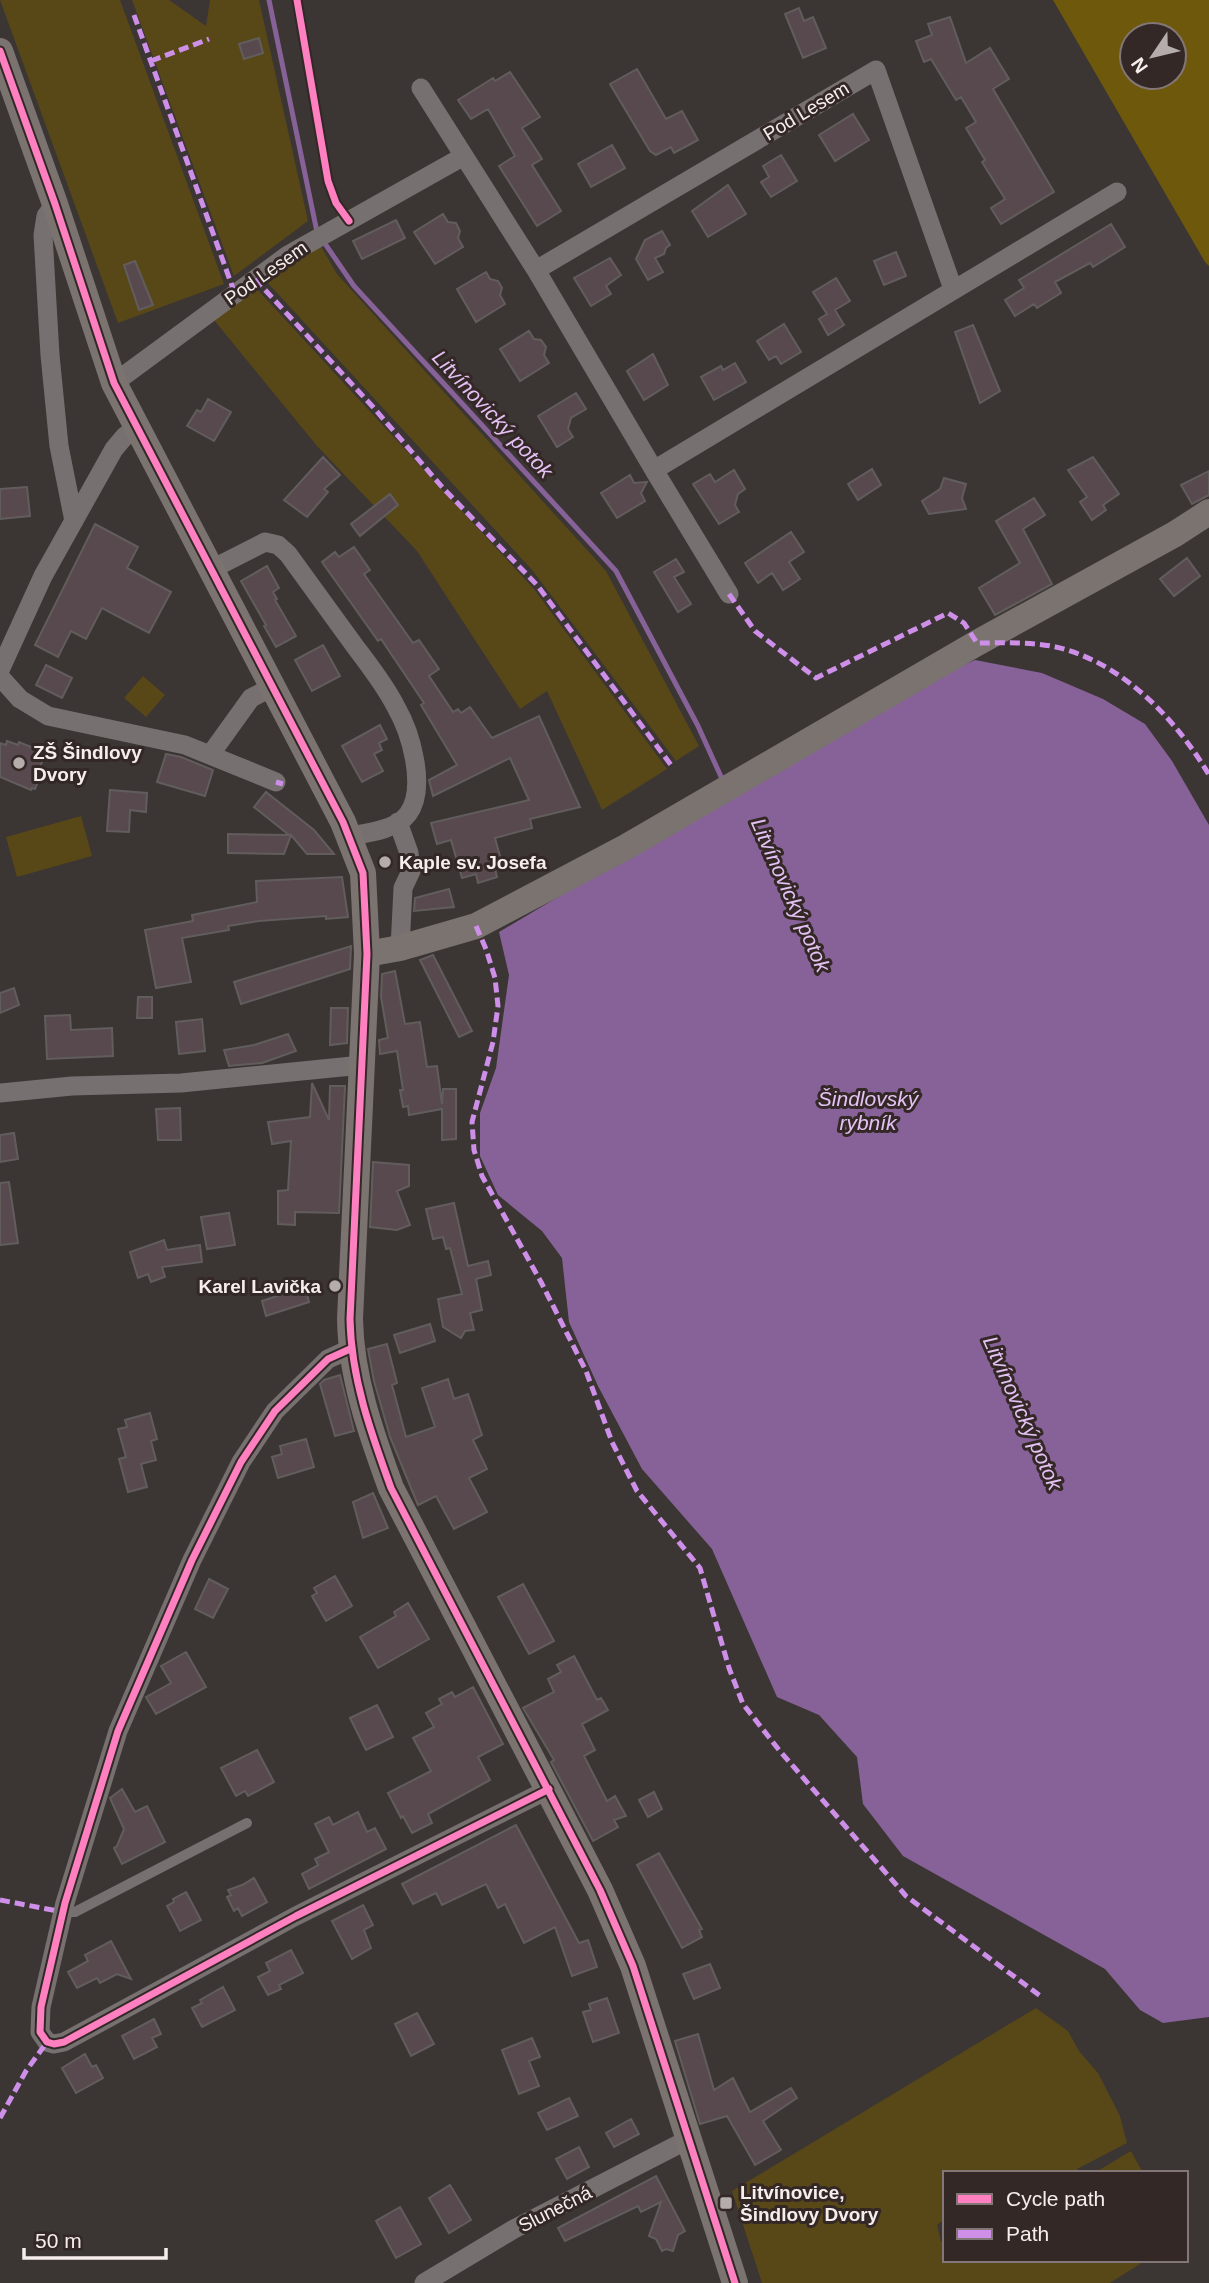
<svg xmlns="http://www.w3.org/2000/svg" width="1209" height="2283" viewBox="0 0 1209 2283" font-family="Helvetica,sans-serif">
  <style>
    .green { fill: #584817 }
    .forest { fill: #6e580b; fill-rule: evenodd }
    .water { fill: #876298 }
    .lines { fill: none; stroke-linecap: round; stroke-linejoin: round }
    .stream { stroke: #876298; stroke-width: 5 }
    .building { fill: #58494f; stroke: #625d5d; stroke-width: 2 }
    .lane { stroke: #767170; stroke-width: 10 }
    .street { stroke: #767170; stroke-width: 19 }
    .secondary { stroke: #7a7370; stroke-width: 26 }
    .quiet { stroke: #ce8fe9; stroke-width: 5; stroke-dasharray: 10 5; stroke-linecap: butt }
    .cycleway-casing { stroke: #342827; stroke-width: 11 }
    .cycleway { stroke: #ff80c0; stroke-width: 7 }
    .poi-dot { fill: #b5adac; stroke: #342827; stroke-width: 2.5 }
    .labels { text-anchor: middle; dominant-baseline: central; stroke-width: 6; stroke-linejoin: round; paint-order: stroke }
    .street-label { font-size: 19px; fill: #f6eeed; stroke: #342827 }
    .poi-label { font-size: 19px; font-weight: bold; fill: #f6eeed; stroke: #342827; text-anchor: start }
    .water-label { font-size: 21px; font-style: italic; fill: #e4c2f4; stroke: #342827 }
  </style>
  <rect width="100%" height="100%" fill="#3b3534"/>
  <path class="green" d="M0,0h120l104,284 -106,39z
    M132,0h37l37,26 4,-26h49l49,221 -74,55z
    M319,243l18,31 269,297 93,175 -23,15 -143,-190 -267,-290z
    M256,288l278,301 133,180 -65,41 -55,-119 -27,18 -103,-158 -100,-105 -103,-126z
    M143,676l22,19 -19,22 -22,-19z
    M81,816l11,40 -75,21 -11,-40z
    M1036,2008l32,23 11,20 19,22 22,43 7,27 -50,26 1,4h-133v46l-8,6 4,17h4v18h201l-36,23h-348l-30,-92z
    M1131,2151l12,22h-49z"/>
  <path class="forest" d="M1053,0h156v266l-4,-4zM1132,35h42v42h-42z"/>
  <path class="water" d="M975,660l67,13 61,26 42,25 27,37 37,64v1192l-46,6 -23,-13 -35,-41 -202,-113 -40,-52 -6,-47 -38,-42 -42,-18 -65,-148 -70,-80 -44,-83 -29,-64 -7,-64 -20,-27 -44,-36 -18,-39v-43l16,-45 13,-93 -10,-43 403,-239z"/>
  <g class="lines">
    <path class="stream" d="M269,0l48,232 37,54 262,285 82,155 25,55"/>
  </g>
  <path class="building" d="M799,8l5,13 9,-4 13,31 -23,10 -18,-44z
    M950,17l16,46 24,-15 19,31 -16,10 61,103 -53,32 -10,-16 14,-9 -23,-37 3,-2 -19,-32 10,-6 -15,-25 -5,3 -25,-41 -7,3 -8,-21 16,-6 -4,-11z
    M259,38l4,15 -19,6 -5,-15z
    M637,69l29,50 16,-8 16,29 -24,13 -3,-6 -15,8 -6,-4 -40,-67z
    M510,72l30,45 -18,11 20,31 -10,6 29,46 -24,15 -38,-60 16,-10 -27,-47 -17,10 -13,-19 35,-22 2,3z
    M853,114l16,26 -34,21 -16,-26z
    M612,145l13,23 -34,19 -13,-23z
    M781,155l16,26 -26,16 -10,-15 8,-5 -6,-11z
    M728,185l18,29 -38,23 -16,-26z
    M443,214l5,8 8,1 4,8 -2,7 5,9 -28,17 -21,-32z
    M396,220l9,18 -43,21 -9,-18z
    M1111,224l14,23 -32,20 -3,-4 -35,19 6,11 -24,15 -3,-4 -19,12 -10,-16 19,-12 -5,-8z
    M662,231l8,14 -4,3 -2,6 -9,4 8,14 -15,8 -12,-21 9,-19z
    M896,252l10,24 -22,9 -10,-24z
    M610,258l11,17 -15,11 5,8 -20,12 -17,-28z
    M135,261l18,44 -14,5 -15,-45z
    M486,272l4,7 8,2 4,7 -2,7 5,9 -29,18 -19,-33z
    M836,278l14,23 -15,9 9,15 -16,10 -9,-16 8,-5 -14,-22z
    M784,324l17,28 -20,12 -5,-8 -7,4 -12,-19z
    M973,325l27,66 -20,12 -25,-71z
    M529,331l5,8 7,1 5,7 -2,8 5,8 -29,18 -20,-32z
    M653,354l15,31 -24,15 -17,-29z
    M735,363l11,19 -32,18 -13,-23 20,-11 2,4z
    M576,393l10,16 -15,9 -3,11 5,8 -16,10 -19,-31z
    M208,399l23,13 -17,29 -27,-15 10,-16 4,2z
    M323,457l17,18 -16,14 4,3 -21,25 -23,-17z
    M1093,457l26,37 -16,11 3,5 -14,10 -12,-18 7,-5 -19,-27z
    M872,469l9,16 -23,15 -10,-16z
    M734,470l11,19 -7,5 -3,11 4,7 -20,12 -26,-40 17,-10 5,8z
    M1209,471v24l-17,9 -11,-19z
    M630,475l4,8 13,-1 -6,11 4,8 -28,17 -16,-25z
    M944,478l22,6 -4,14 4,11 -37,5 -7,-13 18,-12z
    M27,487l3,29 -30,3v-30z
    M390,494l8,11 -38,31 -9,-12z
    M1034,498l11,17 -22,14 29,55 -57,31 -16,-27 41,-25 -24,-42z
    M95,524l43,23 -11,21 44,24 -22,41 -47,-25 -16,31 -15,-8 -13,26 -23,-12z
    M791,532l13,20 -15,10 11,17 -17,11 -11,-17 -14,10 -13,-20z
    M354,547l16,23 -6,4 49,69 6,-3 20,29 -10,7 24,36 5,-3 3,4 9,-6 22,31 47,-22 41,91 -50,12 2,9 -37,10 8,29 -8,2 2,8 -19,6 -2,-9 -14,4 -11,-38 -14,4 -6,-21 98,-23 -19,-42 -77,38 -4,-16 28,-15 -36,-60 3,-2 -43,-64 -3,2 -56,-79 13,-10 4,5z
    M1187,558l13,18 -26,20 -14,-17z
    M676,559l8,13 -10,5 17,27 -13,8 -24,-40z
    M267,566l12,22 -6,4 4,7 -2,1 21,36 -20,11 -12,-21 2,-1 -25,-44z
    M323,645l17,31 -28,15 -17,-31z
    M46,665l26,13 -10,20 -26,-13z
    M380,725l7,14 -8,4 3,7 -8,4 9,17 -21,11 -20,-36z
    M7,741l11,4 1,-3 27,11 -7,16 4,1 -8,19 -3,-1 -1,2 -31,-13v-34l6,2z
    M166,754l15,3 32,13 -8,26 -48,-14z
    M110,790l37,3 -1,19 -16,-2 -1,22 -22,-1z
    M266,792l48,38 20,24h-27l-16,-19 -7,19 -56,-1v-19l61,1 -35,-28z
    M342,877l6,40 -22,2v-3l-67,5 -31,5 1,4 -47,8 9,44 -35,6 -11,-58 48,-9 -1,-6 65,-13 -1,-21z
    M449,889l5,18 -40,4 1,-13z
    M351,946l-1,23 -109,35 -7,-22z
    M433,955l39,76 -13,6 -39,-77z
    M395,971l10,53 15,-2 7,45 10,-1 5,38 1,-15h13v50l-14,1v-31l-33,6 -1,-9 -5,1 -3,-17h3l-6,-39 -17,3 -1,-14 9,-2 -7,-41 1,-23z
    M14,988l5,17 -19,8v-20z
    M138,997h14v21h-15z
    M331,1008h17l-1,35 -17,2z
    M70,1015l1,15 41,-2 1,28 -66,3 -2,-43z
    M202,1019l3,32 -26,3 -3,-32z
    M288,1034l8,17 -34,12 -33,3 -5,-16 30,-5z
    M312,1083l17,37 1,-34h15l-6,127 -44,-1v13l-17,-1v-33l10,-1 3,-49 -19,3 -4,-22 42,-5z
    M180,1108l1,32h-23l-2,-31z
    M14,1133l4,26 -18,3v-27z
    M373,1162l36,3v21l-12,5 13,34 -13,5 -27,-3z
    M9,1182l9,61 -18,2v-62z
    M454,1203l14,63 20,-5 3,14 -15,4 6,31 -12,3 4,17 -9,1 -4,7 -18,-11 -5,-28 24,-5 -12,-46 -4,1 -3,-12 -10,2 -7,-30z
    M229,1213l6,32 -28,4 -6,-32z
    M164,1240l3,10 33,-5 2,17 -40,5 3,10 -14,5 -3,-8 -10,4 -8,-26z
    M305,1287l4,15 -43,14 -4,-15z
    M430,1324l5,17 -35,12 -6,-18z
    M387,1344l10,39 -5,2 14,52 29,-10 -13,-39 26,-9 6,20 14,-5 14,41 -9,5 14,29 -18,9 18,34 -33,17 -18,-33 -18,9 -28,-68 -16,-56 -6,-32z
    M340,1375l14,56 -19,5 -15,-52 4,-4z
    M150,1413l7,26 -6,2 5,19 -15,4 6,23 -19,5 -9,-33 7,-2 -8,-28 9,-2 -2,-7z
    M306,1439l8,28 -36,11 -6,-21 10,-3 -2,-8z
    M373,1493l15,35 -25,10 -10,-36z
    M335,1576l17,30 -26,15 -14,-25 5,-3 -3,-5z
    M209,1579l19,10 -15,29 -18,-9z
    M523,1584l31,57 -25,13 -31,-57z
    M408,1603l21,36 -51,29 -18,-31 36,-21 -2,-4z
    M186,1652l20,35 -50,27 -10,-17 25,-14 -10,-17z
    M574,1656l23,44 4,-2 7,12 -26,14 13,26 -11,6 23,45 8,-5 11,20 -12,4 4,7 -25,14 -42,-79 3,-2 -31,-52 31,-16 -6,-13 13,-7 -4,-7z
    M473,1687l30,57 -25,13 12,23 -62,34 4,9 -20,10 -9,-17 -2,2 -13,-25 43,-22 -18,-33 21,-11 -8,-14 16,-9 -3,-5 13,-7 3,5z
    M377,1705l16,32 -27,13 -16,-32z
    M257,1750l17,32 -26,14 -3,-5 -9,5 -15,-28z
    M122,1789l13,23 12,-6 18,36 -43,22 -8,-16 3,-2 7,-17 -14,-31z
    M654,1792l8,17 -14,8 -9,-17z
    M358,1812l9,20 8,-4 11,21 -77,40 -7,-15 16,-9 -3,-6 14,-7 -14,-28 14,-7 4,8z
    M516,1825l63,118 9,-3 9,27 -25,9 -17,-49 -31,16 -19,-39 -7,4 -12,-24 -44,21 -6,-12 -23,11 -11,-20z
    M659,1853l43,76 -3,1 3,7 -20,11 -45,-83z
    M254,1878l13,24 -25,14 -4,-8 -4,3 -7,-14 4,-2 -3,-5 14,-5z
    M186,1892l15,28 -21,11 -13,-25 7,-4 -1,-3z
    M363,1905l10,20 -9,5 7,18 -19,11 -20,-38z
    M111,1941l20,38 -14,-5 -17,9 -3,-5 -20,10 -9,-16 20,-11 -3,-6z
    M291,1950l12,23 -24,12 2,4 -13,6 -10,-18 12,-6 -4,-8z
    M710,1964l10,24 -26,11 -11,-25z
    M223,1987l12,23 -33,17 -10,-19 10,-5 -2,-3z
    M607,1998l12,35 -26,9 -10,-30 8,-2 -2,-6z
    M417,2013l17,31 -23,12 -16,-32z
    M154,2019l7,15 -9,4 5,9 -23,12 -12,-23z
    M698,2034l16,56 19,-12 17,34 41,-24 6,10 -34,23 18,29 -26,15 -28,-49 -27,8 -25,-83z
    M532,2038l8,19 -11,4 10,25 -20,8 -17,-44z
    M85,2054l7,13 4,-2 7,13 -27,15 -14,-25z
    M569,2098l9,18 -31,14 -9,-17z
    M631,2119l8,15 -25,13 -8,-14z
    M579,2147l10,20 -22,12 -11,-20z
    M656,2176l29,55 -7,4 -5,16 -7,-2 -4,2 -6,-12 -7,-3 12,-34 -20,10 -3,-6 -73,35 -7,-13z
    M450,2185l21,35 -22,13 -20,-35z
    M400,2207l21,37 -25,14 -20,-37z"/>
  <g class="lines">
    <path class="lane" d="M63,1912h12l172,-89"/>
    <path class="street" d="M421,88l115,182 118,200 463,-278
      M55,204l-9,12 -3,19 7,120 9,91 15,75
      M536,270l340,-200 77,219
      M114,383l174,-128 176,-99
      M654,470l75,124
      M210,570l55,-28 13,3 10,9c22,30 44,61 66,91 15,20 31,40 42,62 15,26 31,81 12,107 -12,16 -41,19 -59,22
      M0,670l43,-94 71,-127 11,-13 11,-8
      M0,677l20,22 28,17 137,29 91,37
      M210,755l41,-57 21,-11
      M398,822l11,31 2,18 -8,17 -3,60
      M0,1093l72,-7 109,-3 181,-18
      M350,1349l-22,10 -53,52 -34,51 -49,98 -74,171 -53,172 -24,104 -1,25 7,10 7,2 10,-2 232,-126 253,-127
      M424,2283l90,-54 175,-90"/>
    <path class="secondary" d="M0,51l55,153 59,179 229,439 20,51 4,81 -17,365c1,59 21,114 41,169l209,402 33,76 102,317
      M367,954l33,-6 76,-22 150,-79 351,-204 198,-109 34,-22"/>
    <path class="quiet" d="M134,15l101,279
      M151,61l58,-22
      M255,279l118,128 70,81 94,97 134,180
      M729,594l26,37 61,47 132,-65 16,10 13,20c29,0 62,-2 90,7 60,18 111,72 142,125
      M276,782l7,2
      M476,926l10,23 9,29 3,28 -5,36 -21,80 2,28 8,26 59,106 45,89 26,71 25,49 63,77 29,100 14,36 36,46 127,146 137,102
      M0,1900l63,12
      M0,2118l26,-47 21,-29"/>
    <defs>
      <path id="cycleway" d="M297,0l31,181 8,22 13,18
        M0,51l55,153 59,179 229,439 20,51 4,81 -17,365c1,59 21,114 41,169l209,402 33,76 102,317
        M350,1349l-22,10 -53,52 -34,51 -49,98 -74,171 -53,172 -24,104 -1,25 7,10 7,2 10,-2 232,-126 253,-127"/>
    </defs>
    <use href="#cycleway" class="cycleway-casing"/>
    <use href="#cycleway" class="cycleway"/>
  </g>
  <g class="poi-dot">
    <circle cx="19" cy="763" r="7"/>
    <circle cx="385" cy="862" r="7"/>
    <circle cx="335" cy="1286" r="7"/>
    <rect x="719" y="2196" width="14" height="14" rx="3.5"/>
  </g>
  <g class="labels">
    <g class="street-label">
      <text transform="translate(806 111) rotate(-31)">Pod Lesem</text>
      <text transform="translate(266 273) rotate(-35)">Pod Lesem</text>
      <text transform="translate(555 2209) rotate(-27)">Slunečná</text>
    </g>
    <g class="poi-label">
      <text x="33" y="752">ZŠ Šindlovy<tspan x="33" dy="22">Dvory</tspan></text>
      <text x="399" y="862">Kaple sv. Josefa</text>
      <text x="321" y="1286" text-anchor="end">Karel Lavička</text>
      <text x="740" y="2192">Litvínovice,<tspan x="740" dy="22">Šindlovy Dvory</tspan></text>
    </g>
    <g class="water-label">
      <text transform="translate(493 414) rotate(47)">Litvínovický potok</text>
      <text transform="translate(791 895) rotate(66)">Litvínovický potok</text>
      <text x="868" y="1098">Šindlovský<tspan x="868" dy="24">rybník</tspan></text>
      <text transform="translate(1023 1413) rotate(66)">Litvínovický potok</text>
    </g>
  </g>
  <rect x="943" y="2171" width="245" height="91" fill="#342827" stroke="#827776" stroke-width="2"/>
  <rect x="957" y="2194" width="35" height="10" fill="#ff80c0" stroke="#827776" stroke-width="2"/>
  <text x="1006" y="2206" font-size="21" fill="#f6eeed">Cycle path</text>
  <rect x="957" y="2229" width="35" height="10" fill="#ce8fe9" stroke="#827776" stroke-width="2"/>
  <text x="1006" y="2241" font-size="21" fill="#f6eeed">Path</text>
  <g transform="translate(1153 56) rotate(235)"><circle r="33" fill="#342827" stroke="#827776" stroke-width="2"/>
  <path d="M0-5L12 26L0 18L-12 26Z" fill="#b5adac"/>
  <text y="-10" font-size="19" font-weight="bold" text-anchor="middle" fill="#f6eeed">N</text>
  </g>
  <path d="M24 2248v10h142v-10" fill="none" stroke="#f6eeed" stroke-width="3.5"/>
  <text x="35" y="2248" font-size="21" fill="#f6eeed" stroke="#342827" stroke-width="5" paint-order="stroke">50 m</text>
</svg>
